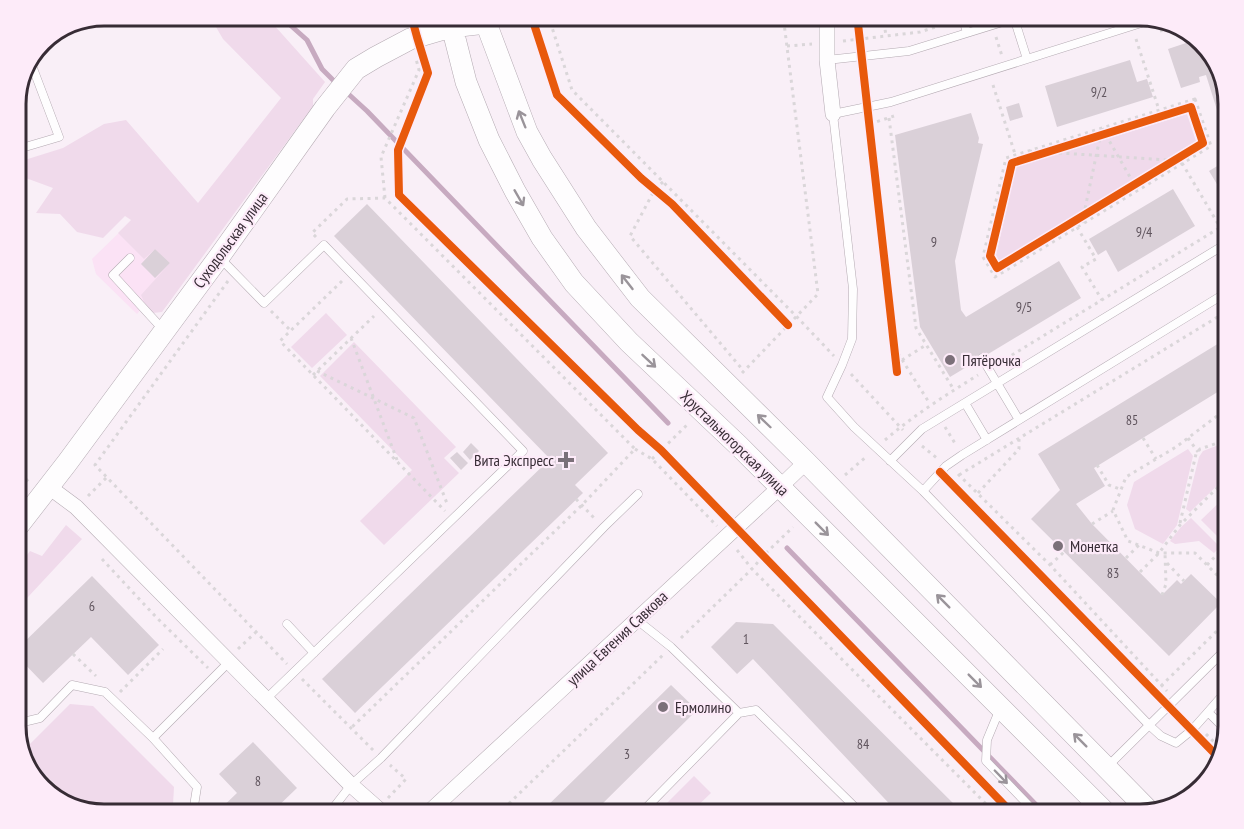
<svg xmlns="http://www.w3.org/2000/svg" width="1244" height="829" viewBox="0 0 1244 829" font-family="'PT Sans Narrow',sans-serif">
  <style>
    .built { fill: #fbe2f5 }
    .green { fill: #f0daeb }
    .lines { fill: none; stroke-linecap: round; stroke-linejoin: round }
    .stream { stroke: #c7aac0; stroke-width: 5 }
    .building { fill: #dad0d8 }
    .lane-casing { stroke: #b4aab2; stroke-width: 9 }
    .street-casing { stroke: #b4aab2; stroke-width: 16 }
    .secondary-casing { stroke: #b4aab2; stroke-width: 22 }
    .path { stroke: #dad6d9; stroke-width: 3; stroke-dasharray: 3 4.5; stroke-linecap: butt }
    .lane { stroke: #fefdfe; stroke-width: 8 }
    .street { stroke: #fefdfe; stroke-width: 15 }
    .secondary { stroke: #fefdfe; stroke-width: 21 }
    .cycleway-casing { stroke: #fdebf9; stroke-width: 11 }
    .cycleway { stroke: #e8590c; stroke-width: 8 }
    .oneway { stroke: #9a949a }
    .poi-dot { fill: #7b7079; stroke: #fdebf9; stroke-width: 2 }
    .labels { text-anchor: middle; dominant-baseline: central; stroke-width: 4.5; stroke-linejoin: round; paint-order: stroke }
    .number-label { font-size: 14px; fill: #60555e }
    .street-label { font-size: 16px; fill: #372c35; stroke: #fdebf9 }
    .poi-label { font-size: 16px; fill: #372c35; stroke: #fdebf9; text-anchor: start }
    .rim { fill: none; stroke: #372c35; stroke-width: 3 }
  </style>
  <rect width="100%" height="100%" fill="#f9eff7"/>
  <path class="built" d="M159,194l39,44 -61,76 -41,-40 -4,-15z"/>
  <path class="green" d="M209,15h56l60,67 -12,17v7l-151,206 -9,1 -8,-9 -4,-9 29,-32 -15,-14 -11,10 -26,-26 13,-13 -6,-4 -22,22 -26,-6 -17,-18 -24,-1 17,-25 -38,-14v-11l48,-15 41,-24 22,-4 72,83 83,-105 -58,-59z
    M1187,114l9,27 -197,120 -3,-6 20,-88z
    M326,313l21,22 -35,33 -21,-21z
    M354,342l102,105 -12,11 15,15 -75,72 -24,-24 52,-51 -92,-94z
    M1229,441v33l-39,38 -4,-3 13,-52 4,-6z
    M1188,449l5,7 -16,69 -14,19 -28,-15 -8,-24 7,-23z
    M1229,493v55l-28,-28z
    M1191,518l29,29 -6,6 -15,-12 -24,3 -5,-3 11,-14z
    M66,525l16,14 -67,72v-40l15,-20 12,5z
    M70,704l23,2 81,81 -1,18 -10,9h-60l-40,-12 5,-5 -41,-40 1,-11z
    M694,776l17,17 -22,21h-33z"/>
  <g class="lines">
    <path class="stream" d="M279,15l28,25 15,29 15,15
      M344,90l23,21 301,312
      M787,548l258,266"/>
  </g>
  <path class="building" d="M887,15h28l-27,9z
    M1198,39l19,20 12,44v25l-2,-4 -5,2 -16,-51 -7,2 1,5 -19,6 -13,-39z
    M1130,60l7,22 10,-3 6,18 -96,30 -12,-41z
    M1019,103l4,14 -13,4 -4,-14z
    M971,113l8,25 -1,5 5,1 -28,117 6,49 5,7 93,-56 22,37 -131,79 -30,-50 -25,-192z
    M1229,159v45l-20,-33z
    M1173,189l22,37 -77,46 -12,-22 -8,5 -9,-16z
    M367,204l241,249 -33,32 8,8 -228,220 -33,-34 228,-220 -216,-223z
    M155,249l15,14 -15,15 -14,-14z
    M1229,337v48l-135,83 11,18 -29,18 16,20 70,71 15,-15 4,4 10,-10 30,29 -52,53 -138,-137 29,-29 -22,-36z
    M471,443l8,8 -9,9 -7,-8z
    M457,452l11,11 -7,7 -11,-12z
    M92,576l67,69 -31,30 -37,-38 -48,46 -28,-29v-3z
    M736,622l37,2 191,190h-65l-146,-155 -16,15 -26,-27z
    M671,685l26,25 -105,104h-53z
    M253,742l44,46 -27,26h-55l22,-21 -18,-19z"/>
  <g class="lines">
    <defs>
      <path id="lane" d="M962,15l5,18
        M1014,18l13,41
        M1154,19l-263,83 -58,12 20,175 -1,50 -10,26 -15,32 27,30 69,64 227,235 11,10 15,7 16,-13 16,-18
        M827,60l82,-9 116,-36
        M15,150l44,-13 -28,-74
        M130,258l-17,17 44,48 7,6
        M220,258l44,45 60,-58 199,206 -258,249
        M982,358l37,62
        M965,403l22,37
        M890,461l32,-32 307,-187
        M923,491l23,-25 16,-11 267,-164
        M637,620l34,27 68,66
        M287,624l27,29
        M999,711l-12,29 -1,21 51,53
        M15,724l25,-6 32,-33 33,7 48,46 44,49 -3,19 -9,8
        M1227,731l-19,-19 21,-24
        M153,738l76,-76
        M1108,766l121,-120
        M325,814l9,-7 17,-22 30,-27 223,-231 34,-33
        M640,814l99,-101 17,-3 106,104"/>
      <path id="street" d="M827,15v45l6,54
        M49,487l27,20 275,278 33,29
        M427,814l353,-327 26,-25"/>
      <path id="secondary" d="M449,15l17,67 23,58 26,51 27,47 32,45 55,59 110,104 368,368
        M485,15l1,8 41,109 15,27 44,69 54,70 166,164 344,350
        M15,530l52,-67 152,-206 106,-149 31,-39 20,-12 34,-18 41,-12 35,-4"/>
    </defs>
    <use href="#lane" class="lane-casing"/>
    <use href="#street" class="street-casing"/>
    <use href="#secondary" class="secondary-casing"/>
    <path class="path" d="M548,15l24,75 224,226 38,40
      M883,15l3,21
      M1160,31l16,-5
      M996,37l6,19
      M1136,39l23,71
      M843,41l77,-9 31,-10
      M787,46l25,-2
      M993,85l22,69
      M1195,99l16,47 -216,131 -12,-20 23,-99z
      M889,118l27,210 38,62
      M870,124l24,-8
      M1029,151l155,10
      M1182,163l38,64
      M663,182l-8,7 -25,47 112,133
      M385,198l-4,-41 38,-87 -3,-11
      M1082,223l20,-95 36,63
      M1077,227l19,32 -14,8 20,33
      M316,237l-4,-4 35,-34 38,-1 250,251 -53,56 -231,223
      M228,281l-133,184 192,199
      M342,281l-62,60 165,170
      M271,311l20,20
      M351,338l46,122
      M894,347l36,57
      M902,360l24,-15
      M999,363l230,-141
      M317,371l97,47 34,88
      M742,373l76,-79 -35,-279
      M851,374l52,56
      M313,375l61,-59
      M1222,390l7,11
      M1229,407l-53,40 -50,30 -13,33 15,31 31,12h36l34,34
      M945,427l11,18
      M1143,438l13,21
      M1188,438l10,14
      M885,440c29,-25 61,-45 93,-65
      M922,446l16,13
      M635,449l17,10 65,67
      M533,458l11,7
      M652,459l37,-36
      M1097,465l12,20 13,5
      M15,469l14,13
      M958,474l92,91 117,126
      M845,475l22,-19
      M959,475l270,-165
      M978,493l41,-44v-10
      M88,496l19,-19
      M576,499l20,21
      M1180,523l16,-69 4,-5 29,-10
      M1092,524l21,-13
      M737,550l15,19 244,245
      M1126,558l13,-13
      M102,559l54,58 52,51
      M1167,563l17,18
      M1050,565l14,-13
      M1207,565l22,-23
      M1140,572l19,-19 21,-28 49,-49
      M1162,595l4,-11 -1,-31
      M681,638l71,-69 11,-13 30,-29
      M238,649l18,-17
      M73,654l23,22
      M302,679l72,72
      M1161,686l68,-67
      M120,692l43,-43
      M1206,734l16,16
      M388,798l18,-19 -16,-14
      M306,814l7,-7
      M498,814l165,-159"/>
    <use href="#lane" class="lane"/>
    <use href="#street" class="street"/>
    <use href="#secondary" class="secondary"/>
    <defs>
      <path id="cycleway" d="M411,15l6,22 11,36 -30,77 1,45 239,235 23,20 352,364
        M531,15l26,80 84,83 31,26 116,121
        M857,15l40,357
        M1191,107l12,36 -206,125 -7,-12 22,-93z
        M940,472l279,286"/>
    </defs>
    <use href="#cycleway" class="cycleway-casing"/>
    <use href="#cycleway" class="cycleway"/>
  </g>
  <defs><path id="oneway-shaft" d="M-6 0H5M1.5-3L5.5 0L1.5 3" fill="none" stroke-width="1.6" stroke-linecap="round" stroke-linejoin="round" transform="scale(1.5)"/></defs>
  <g class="oneway">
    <use href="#oneway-shaft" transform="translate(522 119) rotate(-112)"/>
    <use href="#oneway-shaft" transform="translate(519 198) rotate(60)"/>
    <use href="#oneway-shaft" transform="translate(627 282) rotate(-128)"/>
    <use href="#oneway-shaft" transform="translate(649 361) rotate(43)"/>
    <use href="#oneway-shaft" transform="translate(764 421) rotate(-136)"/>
    <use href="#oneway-shaft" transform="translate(822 529) rotate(45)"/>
    <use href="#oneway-shaft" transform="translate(943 601) rotate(-135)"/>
    <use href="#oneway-shaft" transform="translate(975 681) rotate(45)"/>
    <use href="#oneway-shaft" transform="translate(1080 740) rotate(-135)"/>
    <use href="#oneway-shaft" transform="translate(1001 777) rotate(46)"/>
  </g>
  <g class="poi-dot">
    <circle cx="950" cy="360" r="6"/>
    <path d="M563 451h6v6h6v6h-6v6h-6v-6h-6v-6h6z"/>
    <circle cx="1058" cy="546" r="6"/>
    <circle cx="663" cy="707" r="6"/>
  </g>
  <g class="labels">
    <g class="number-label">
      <text x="1099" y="92">9/2</text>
      <text x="1144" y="232">9/4</text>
      <text x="934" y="242">9</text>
      <text x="1024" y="307">9/5</text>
      <text x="1132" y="420">85</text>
      <text x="1113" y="573">83</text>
      <text x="92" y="606">6</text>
      <text x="746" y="639">1</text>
      <text x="863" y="744">84</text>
      <text x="627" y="754">3</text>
      <text x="258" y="781">8</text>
    </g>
    <g class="street-label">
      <text transform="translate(230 240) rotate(-54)">Суходольская улица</text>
      <text transform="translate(735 443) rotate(44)">Хрустальногорская улица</text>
      <text transform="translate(617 638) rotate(-43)">улица Евгения Савкова</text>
    </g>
    <g class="poi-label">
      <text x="962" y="360">Пятёрочка</text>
      <text x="554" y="460" text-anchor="end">Вита Экспресс</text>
      <text x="1070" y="546">Монетка</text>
      <text x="675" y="707">Ермолино</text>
    </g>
  </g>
  <path d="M0 0H1244V829H0ZM104 26H1140A78 78 0 0 1 1218 104V726A78 78 0 0 1 1140 804H104A78 78 0 0 1 26 726V104A78 78 0 0 1 104 26Z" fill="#fdebf9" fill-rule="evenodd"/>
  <path class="rim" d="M104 26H1140A78 78 0 0 1 1218 104V726A78 78 0 0 1 1140 804H104A78 78 0 0 1 26 726V104A78 78 0 0 1 104 26Z"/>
</svg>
